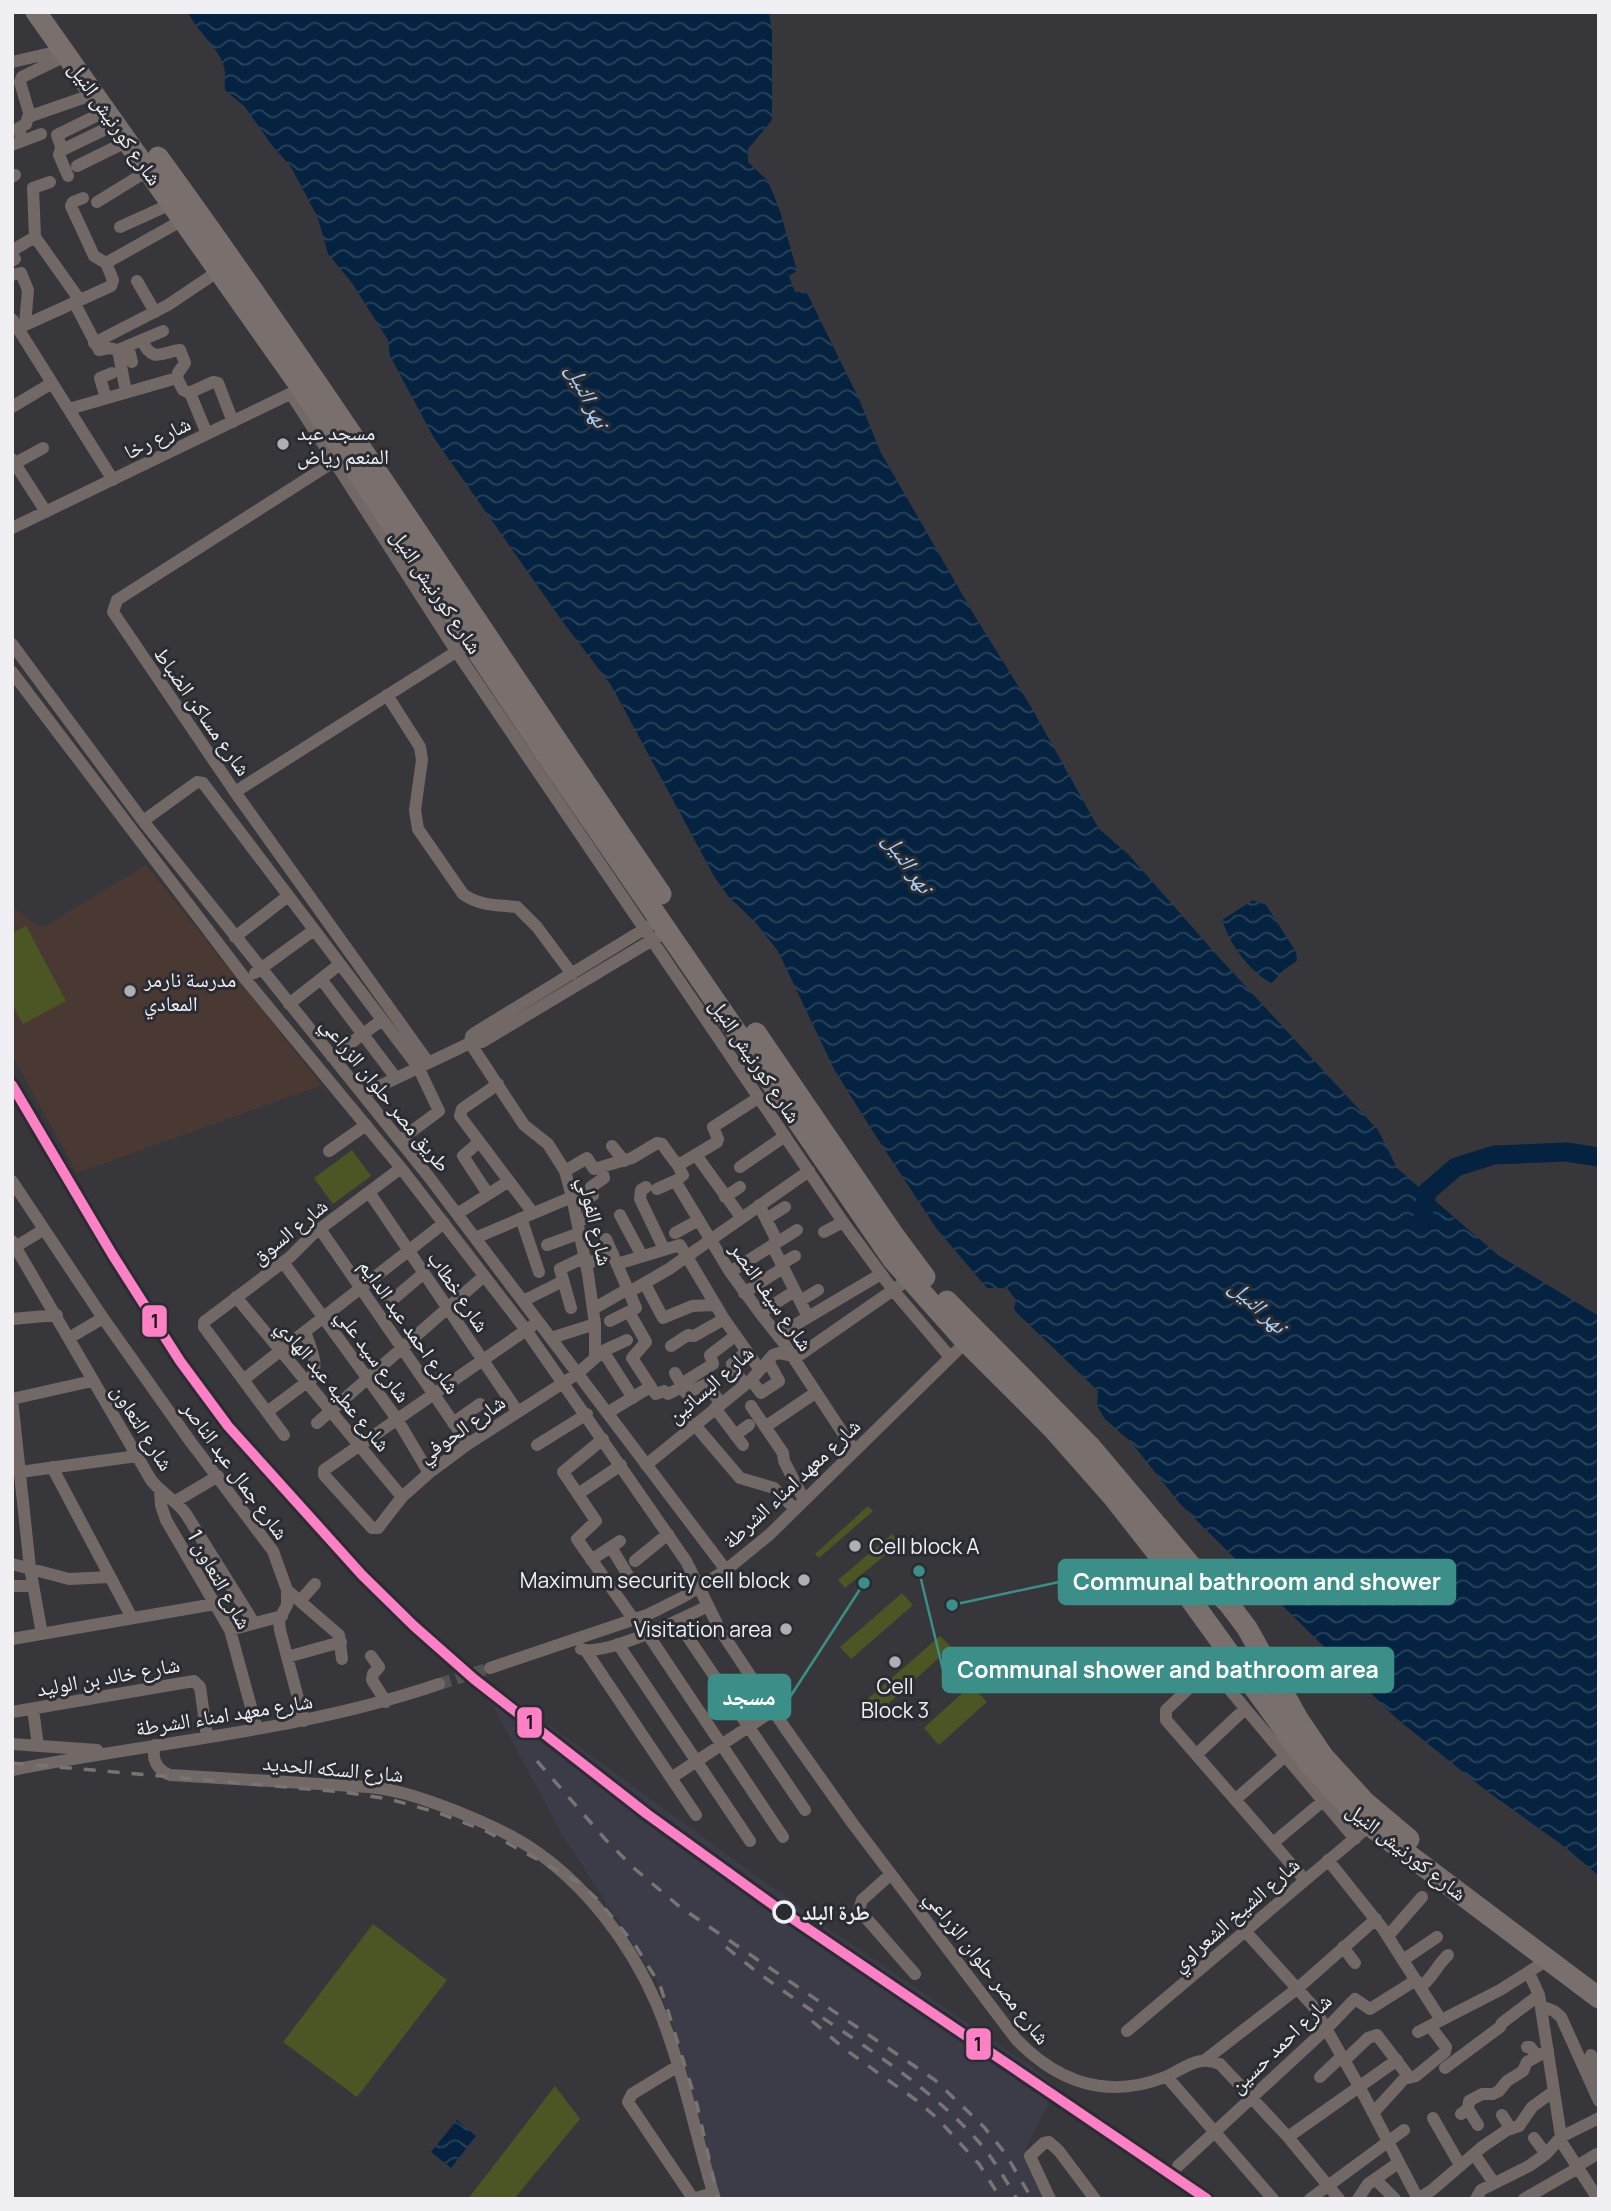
<svg xmlns="http://www.w3.org/2000/svg" width="1611" height="2211" viewBox="0 0 1611 2211" font-family="Manrope,'Noto Naskh Arabic',sans-serif">
  <style>
    .built { fill: #3b3c48 }
    .education { fill: #493932 }
    .green { fill: #4c5624 }
    .water { fill: url(#water-waves) }
    .lines { fill: none; stroke-linecap: round; stroke-linejoin: round }
    .river { stroke: #052340; stroke-width: 19 }
    .street-tunnel { stroke: #535357; stroke-width: 12; stroke-dasharray: 12 6; stroke-linecap: butt }
    .street { stroke: #726967; stroke-width: 12 }
    .highway { stroke: #796f6d; stroke-width: 21 }
    .rail { stroke: #787473; stroke-width: 3.5; stroke-dasharray: 12 12; stroke-linecap: butt }
    .metro-1-casing { stroke: #2b2c32; stroke-width: 16 }
    .metro-1 { stroke: #ff80c5; stroke-width: 10 }
    .poi-dot { fill: #afafb3; stroke: #2b2c32; stroke-width: 2.5 }
    .stop-dot { fill: #2b2c32; stroke: #efeff4; stroke-width: 3.5 }
    .labels { text-anchor: middle; dominant-baseline: central; stroke-width: 6; stroke-linejoin: round; paint-order: stroke }
    .street-label { font-size: 21px; fill: #efeff4; stroke: #2b2c32 }
    .poi-label { font-size: 21px; fill: #efeff4; stroke: #2b2c32; text-anchor: start }
    .stop-label { font-size: 21px; font-weight: bold; fill: #efeff4; stroke: #2b2c32; text-anchor: start }
    .water-label { font-size: 23px; font-style: italic; fill: #a8d0f9; stroke: #2b2c32 }
    .leader { fill: none; stroke: #3c8e89; stroke-width: 2.5 }
    .callout-dot { fill: #3c8e89; stroke: #2b2c32; stroke-width: 2.5 }
    .callout { fill: #3c8e89; stroke: #3c8e89; stroke-width: 2.5 }
    .callout-label { font-size: 23px; text-anchor: middle; font-weight: bold; fill: #fff }
    .line-badge { stroke: #2b2c32; stroke-width: 2.5 }
    .pale-badge-label { font-size: 19px; text-anchor: middle; font-weight: bold; fill: #111 }
  </style>
  <defs>
    <pattern id="water-waves" width="16" height="10" patternUnits="userSpaceOnUse" patternTransform="scale(1.75)"><rect width="16" height="10" fill="#052340"/><path d="M0 5q4-4 8 0t8 0" fill="none" stroke="#2a435c"/></pattern>
  </defs>
  <rect width="100%" height="100%" fill="#37373b"/>
  <path class="built" d="M483,1687l70,41 282,205 194,132 28,22 -32,63 21,49h-327l-11,-50 -28,-102 -23,-66 -95,-147z"/>
  <path class="education" d="M146,865l176,220 -245,88 -65,-118v-148l30,21z"/>
  <path class="green" d="M26,926l40,75 -43,23 -11,-20v-71z
    M352,1150l19,26 -38,28 -19,-26z
    M868,1506l5,5 -54,47 -4,-4z
    M892,1534l8,9 -55,45 -7,-8z
    M902,1593l11,12 -62,54 -11,-12z
    M940,1636l11,11 -74,67 -13,-12z
    M971,1685l16,17 -48,43 -15,-17z
    M373,1924l74,56 -90,117 -74,-55z
    M555,2086l25,33 -66,80h-46z"/>
  <path class="water" d="M188,12h581l3,19v89l-24,29v13l20,19 12,30 17,60 -8,5 6,16 11,-1 53,108 22,54 95,165 54,87 69,124 29,25 87,99 163,177 19,38 101,87 101,61v560l-34,-29 -81,-58 -88,-71 -215,-213 -50,-63 -26,-23 -8,-13 1,-15 -81,-78 -3,-4 2,-9 -9,-12h-20l-51,-60 -66,-101 -36,-58 -56,-118 -22,-28 -28,-27 -13,-18 -104,-193 -46,-60 -131,-187 -44,-82 -2,-16 -36,-57 -24,-29 -10,-36 -27,-51 -20,-23 -26,-37 -20,-17c-1,-8 1,-16 -1,-23 -6,-21 -27,-35 -36,-55z
    M1253,900l13,5 30,47 1,8c-4,5 -7,5 -12,9 -6,4 -8,10 -14,14 -23,-13 -41,-39 -49,-63z
    M457,2120l19,16 -25,32 -20,-16z"/>
  <g class="lines">
    <path class="river" d="M1423,1217l4,-25 29,-25 38,-12 72,-3 33,5"/>
    <path class="street-tunnel" d="M439,1684l51,-16"/>
    <path class="street" d="M12,62l52,-12
      M30,116l-10,-34 2,-5 45,-22
      M22,141l-3,-13 7,-4 2,-7 66,-23
      M12,145l29,-11
      M62,149l-5,-14 49,-24
      M77,166l51,-25
      M68,176l-9,-21 1,-4 56,-27
      M12,177l3,-2
      M50,182l-17,6 2,49 44,62
      M83,198l-10,4 -2,4 23,50 12,7
      M97,202l52,-32
      M120,227l53,-24
      M13,250l22,-13
      M12,261l3,-2
      M12,275l9,-2 7,17 -3,35
      M137,281l18,31
      M74,302l25,48 10,-2 9,2 45,-19
      M12,319l101,161
      M12,329l13,-4 86,-39 2,-6 -7,-17 82,-46
      M142,340c10,25 23,11 38,10l5,13 -7,10 -1,5
      M94,343l74,-38 52,-35
      M128,346l4,16
      M118,350l8,42
      M190,393l17,41
      M291,394l165,257 387,571 50,68 57,67
      M106,398l-6,-20 12,-5
      M12,407l40,-24
      M69,409l108,-31 6,12 6,3 24,-11 5,1 15,39
      M12,459l34,53
      M338,459l-221,141 -4,12 122,180 193,270
      M12,465l31,-17
      M12,528l286,-138
      M12,644l131,177 286,356 297,393
      M12,672l234,308 155,188 125,162 160,231 34,69 65,98 68,96 163,215c41,43 91,61 149,38 19,-8 33,-23 55,-13l68,73 51,62
      M387,695l33,52 2,13 -7,50 3,19 45,65c16,12 35,11 54,13l20,20 35,47
      M235,792l227,-144
      M143,821l54,-39 6,1 215,284 21,44 -39,29
      M235,937l53,-41
      M255,973l59,-43
      M321,979l75,99
      M289,1004l51,-40
      M470,1043l54,82 24,19 17,27 7,26 16,77 7,50v33
      M470,1043l1,-7 5,-4 175,-107
      M332,1057l50,-37
      M498,1084l-36,25 -2,7 73,97
      M363,1094l107,-51 12,-1 177,-106
      M479,1142l-16,14 25,38
      M612,1146l12,15
      M329,1151l37,-26
      M696,1155l45,62
      M677,1164l6,11 -6,5v4l53,88 30,41 23,29 71,108
      M740,1167l45,-31
      M565,1171l22,-13 7,11 38,-11 25,-15 5,1 13,18 7,1 35,-21 1,-3 -5,-12 45,-29
      M12,1181l91,137 87,123 83,110 14,39v15l-8,15 1,10 24,91
      M646,1187l-5,3 -1,9 24,50
      M657,1189l20,-9
      M369,1192l149,220
      M725,1197l15,-10
      M574,1204l19,-9 -2,-8 13,-9 -3,-10
      M759,1205l16,32 -1,12 34,68
      M457,1214l52,-33
      M620,1215l22,41
      M521,1218l18,54
      M766,1219l19,-12
      M578,1222l12,-6 -5,-17
      M320,1229l148,215
      M824,1232l19,-10
      M675,1233l24,-13
      M475,1238l97,-41
      M606,1239l30,69
      M12,1241l139,239c10,13 25,20 35,34l68,109
      M547,1245l33,-12
      M12,1249l31,-19
      M283,1262l114,157 32,54
      M586,1264l27,-10
      M617,1264l63,-19 44,74 36,51
      M781,1264l14,-8
      M730,1272l67,-42
      M645,1284l18,34 29,-12 23,-1
      M629,1292l40,-23 140,-98
      M744,1293l39,-25
      M236,1297l166,200
      M523,1301l40,-20
      M800,1301l18,-11
      M390,1302l34,-29
      M571,1308l-11,-39 25,-12
      M593,1309l35,-20
      M629,1312l17,30 -14,16 19,29
      M760,1313l35,-22
      M12,1319l45,-4
      M610,1321l24,-12
      M532,1326l-208,144v5l48,53h6l24,-31 27,-24 39,-29 109,-70 26,-23 24,-11
      M305,1332c7,19 15,34 4,52
      M778,1335l103,-61
      M69,1338l34,-20
      M551,1338l44,-14
      M671,1346l17,-11 6,1 30,-17
      M603,1351l30,47
      M675,1373l11,20 21,-9 14,20
      M243,1380l201,-157
      M751,1380l10,13 18,-12 -11,-20
      M681,1384l32,-20 -3,-9 25,-19
      M744,1385l-12,-21 14,-12
      M12,1399l18,169 12,66
      M12,1399l80,-18
      M751,1406l32,47 1,8 20,39
      M715,1408l28,37
      M267,1412l40,-30
      M607,1413l43,-26 6,7 8,-3 4,3 14,-7
      M317,1423l167,-147
      M453,1423l27,-19
      M694,1424l46,54 34,10 21,21
      M765,1427l50,-34
      M284,1435l-80,-108v-5l86,-65 23,-23 88,-66
      M735,1435l14,-10
      M603,1439l-40,33 33,49 -19,18 57,81
      M537,1445l50,-31
      M646,1465l105,-85 22,-25 6,-2 15,3 7,-2 108,-75
      M52,1467l80,151
      M20,1472l117,-16
      M160,1490l1,15 5,15 64,110 27,99
      M578,1494l43,-29
      M176,1501l42,-25
      M611,1547l18,30
      M591,1560l29,-19
      M635,1561l33,-27
      M12,1564l57,15 41,-2
      M12,1586h21
      M287,1590l52,45 3,24
      M300,1601l15,-17
      M677,1621l128,189
      M230,1630l52,-14
      M647,1633l136,204
      M12,1639l203,-35
      M618,1644l132,197
      M581,1649c25,8 102,-31 127,-43
      M586,1651l110,164
      M371,1656l8,11 -6,7 -1,6 14,22
      M287,1657l54,-15
      M490,1668l157,-53 36,-18 43,-27 43,-35 200,-196
      M33,1709l5,37
      M12,1712l182,-31 6,6 7,50
      M12,1744l85,6
      M155,1745c-4,14 2,25 15,30l199,12c31,3 58,13 87,24 25,10 49,20 72,35 57,37 102,96 129,159 26,63 38,129 58,194
      M1197,1754l48,-45
      M12,1770c143,-28 290,-39 427,-86
      M671,1778l103,-68
      M1236,1799l48,-42
      M1273,1843l50,-42
      M1328,1860l55,69 58,91
      M891,1874l-29,26 -3,10 56,64
      M1304,1879l-138,-159v-10l41,-39 6,-1 142,169
      M1245,1931l68,75 46,80 59,113
      M1388,1936l34,-39
      M1343,1947l12,16
      M1403,1960l34,-23
      M1529,1973l10,22 23,148 36,56
      M1420,1987c12,-8 17,-22 28,-32
      M1541,2006l13,5 7,6 38,84
      M1127,2031l234,-198
      M1418,2032l82,-42 49,-31
      M1527,2047h3l7,9
      M1591,2055l8,25
      M1205,2060l93,-72 78,-69
      M1345,2060l23,-22 9,-3 32,42
      M678,2066l-46,28 -4,8 64,95 4,1 17,-5
      M1445,2068l55,-41 2,-4 37,-28
      M1167,2077l106,122
      M1320,2077l22,-21
      M1468,2109l10,16
      M1373,2113l31,-34 12,-3 29,-24 1,-5 -16,-21
      M1461,2114l7,-5 1,-8 13,-7h11l6,-3 8,-10 16,-10 4,-9 21,-12
      M1502,2115l9,14
      M1433,2118l27,47
      M1288,2137l109,-77
      M1534,2138l12,16
      M1474,2154l20,29
      M1178,2166l149,-138 28,-29 15,10 46,-29
      M1577,2166l20,-12
      M1375,2179l20,20
      M1050,2199l-20,-43 14,-13 5,-1 10,9 36,48
      M1310,2199l94,-69
      M1358,2199l10,-15 30,-21
      M1418,2199l14,-9 50,-43 25,-17 12,-4 13,-19 22,-16
      M1476,2199l5,-9 48,-24 17,-12 15,-17 38,-19
      M1524,2199l54,-31"/>
    <path class="highway" d="M36,12l266,377 241,361 350,510 73,82 87,87 60,68 44,56 150,208 50,55 242,182
      M158,157c175,241 335,492 503,737
      M756,1033l137,201 32,43
      M947,1301l143,145 103,122 35,35 19,25 51,91 25,37 42,46 44,37"/>
    <path class="rail" d="M537,1761l69,79 29,29 45,38 255,173 49,47 21,26 27,46
      M12,1763l331,29 46,7 50,14 47,18 92,51 19,17 38,46 25,40 37,120 21,94
      M726,1947c81,69 180,114 252,194 15,17 27,38 39,58
      M812,2021l34,29 70,50 22,19 41,45 22,35"/>
    <defs>
      <path id="metro-1" d="M12,1085l100,169 68,107 48,65 134,149 52,51 60,53 173,135 136,98 424,287"/>
    </defs>
    <use href="#metro-1" class="metro-1-casing"/>
    <use href="#metro-1" class="metro-1"/>
  </g>
  <g class="poi-dot">
    <circle cx="283" cy="444" r="7"/>
    <circle cx="130" cy="991" r="7"/>
    <circle cx="855" cy="1546" r="7"/>
    <circle cx="804" cy="1580" r="7"/>
    <circle cx="786" cy="1629" r="7"/>
    <circle cx="895" cy="1662" r="7"/>
  </g>
  <circle class="stop-dot" cx="784" cy="1912" r="10"/>
  <g class="labels">
    <g class="street-label">
      <text transform="translate(116 123) rotate(55)">شارع كورنيش النيل</text>
      <text transform="translate(157 437) rotate(-26)">شارع رخا</text>
      <text transform="translate(437 591) rotate(56)">شارع كورنيش النيل</text>
      <text transform="translate(203 711) rotate(55)">شارع مساكن الضباط</text>
      <text transform="translate(756 1060) rotate(56)">شارع كورنيش النيل</text>
      <text transform="translate(386 1094) rotate(51)">طريق مصر حلوان الزراعي</text>
      <text transform="translate(596 1221) rotate(77)">شارع الفولي</text>
      <text transform="translate(289 1231) rotate(-39)">شارع السوق</text>
      <text transform="translate(459 1291) rotate(56)">شارع خطاب</text>
      <text transform="translate(772 1296) rotate(55)">شارع سيف النصر</text>
      <text transform="translate(410 1326) rotate(55)">شارع احمد عبد الدايم</text>
      <text transform="translate(374 1355) rotate(54)">شارع سيد علي</text>
      <text transform="translate(710 1384) rotate(-41)">شارع البساتين</text>
      <text transform="translate(334 1385) rotate(50)">شارع عطيه عبد الهادي</text>
      <text transform="translate(143 1427) rotate(58)">شارع التعاون</text>
      <text transform="translate(461 1428) rotate(-35)">شارع الحوفي</text>
      <text transform="translate(236 1470) rotate(54)">شارع جمال عبد الناصر</text>
      <text transform="translate(791 1483) rotate(-43)">شارع معهد امناء الشرطة</text>
      <text transform="translate(220 1579) rotate(61)">شارع التعاون 1</text>
      <text transform="translate(108 1676) rotate(-10)">شارع خالد بن الوليد</text>
      <text transform="translate(224 1714) rotate(-9)">شارع معهد امناء الشرطة</text>
      <text transform="translate(333 1768) rotate(5)">شارع السكه الحديد</text>
      <text transform="translate(1407 1851) rotate(38)">شارع كورنيش النيل</text>
      <text transform="translate(1235 1914) rotate(-41)">شارع الشيخ الشعراوي</text>
      <text transform="translate(988 1967) rotate(52)">شارع مصر حلوان الزراعي</text>
      <text transform="translate(1280 2043) rotate(-44)">شارع احمد حسين</text>
    </g>
    <g class="poi-label">
      <text x="297" y="432">مسجد عبد<tspan x="297" dy="24">المنعم رياض</tspan></text>
      <text x="144" y="979">مدرسة نارمر<tspan x="144" dy="24">المعادي</tspan></text>
      <text x="869" y="1546">Cell block A</text>
      <text x="790" y="1580" text-anchor="end">Maximum security cell block</text>
      <text x="772" y="1629" text-anchor="end">Visitation area</text>
      <text x="895" y="1686" text-anchor="middle">Cell<tspan x="895" dy="24">Block 3</tspan></text>
    </g>
    <g class="stop-label">
      <text x="802" y="1912">طرة البلد</text>
    </g>
    <g class="water-label">
      <text transform="translate(589 395) rotate(64)">نهر النيل</text>
      <text transform="translate(909 862) rotate(55)">نهر النيل</text>
      <text transform="translate(1259 1305) rotate(43)">نهر النيل</text>
    </g>
  </g>
  <path class="leader" d="M952 1605L1059 1582M919 1571L943 1670M864 1583L790 1697"/>
  <g class="callout-dot">
    <circle cx="952" cy="1605" r="7"/>
    <circle cx="919" cy="1571" r="7"/>
    <circle cx="864" cy="1583" r="7"/>
  </g>
  <g class="callout">
    <rect x="1059" y="1560" width="396" height="44" rx="7"/>
    <rect x="943" y="1648" width="450" height="44" rx="7"/>
    <rect x="709" y="1675" width="81" height="44" rx="7"/>
  </g>
  <g class="callout-label">
    <text x="1257" y="1590">Communal bathroom and shower</text>
    <text x="1168" y="1678">Communal shower and bathroom area</text>
    <text x="749" y="1705">مسجد</text>
  </g>
  <g class="line-badge">
    <rect x="141" y="1304" width="27" height="34" rx="7" fill="#ff80c5"/>
    <rect x="516" y="1706" width="27" height="33" rx="7" fill="#ff80c5"/>
    <rect x="965" y="2027" width="27" height="34" rx="7" fill="#ff80c5"/>
  </g>
  <g class="pale-badge-label">
    <text x="155" y="1328">1</text>
    <text x="530" y="1729">1</text>
    <text x="978" y="2051">1</text>
  </g>
  <rect width="1611" height="2211" fill="none" stroke="#efeff4" stroke-width="28"/>
</svg>
